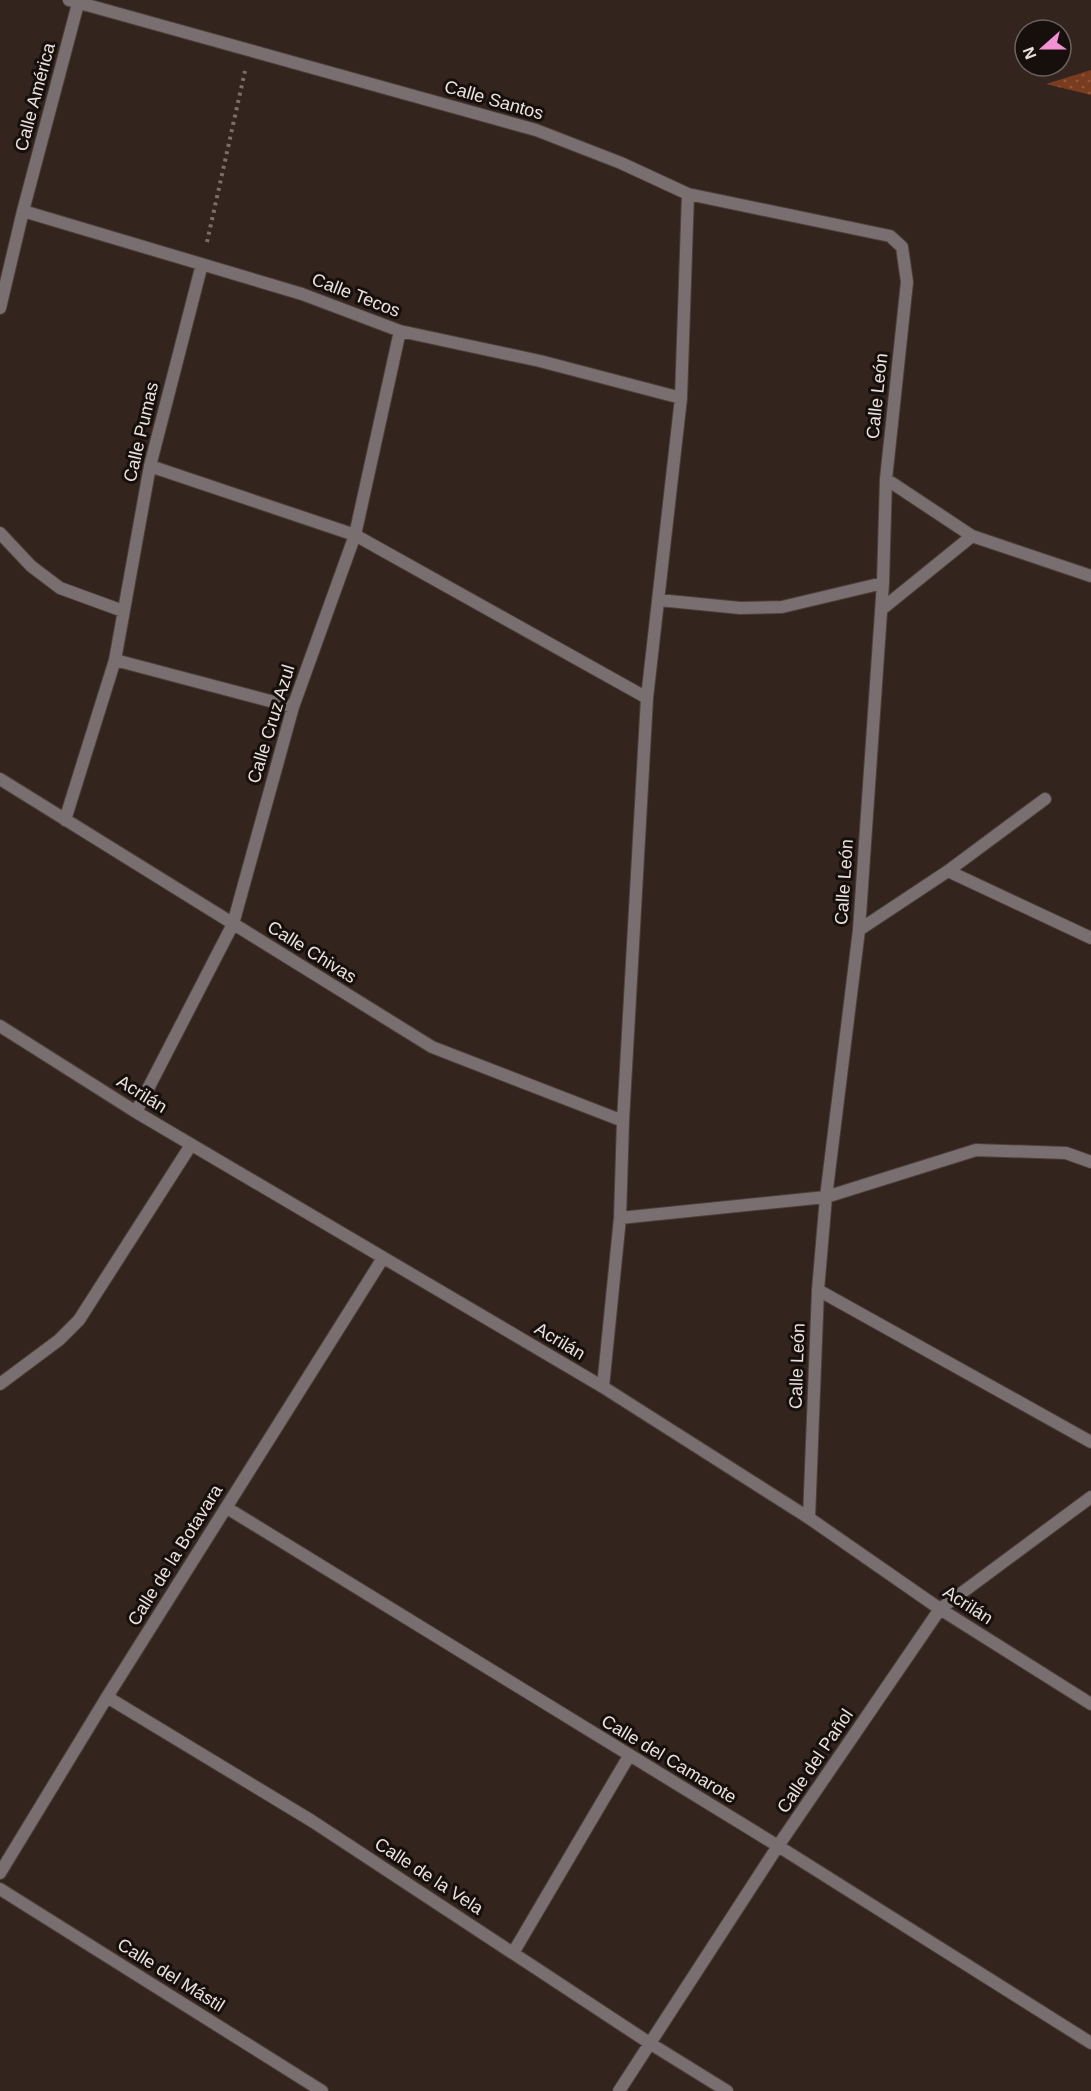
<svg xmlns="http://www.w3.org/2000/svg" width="1091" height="2091" viewBox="0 0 1091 2091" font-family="Arial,sans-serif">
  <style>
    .park { fill: url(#park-dots) }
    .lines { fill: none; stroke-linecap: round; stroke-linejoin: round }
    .service-casing { stroke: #4d3f39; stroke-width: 14 }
    .minor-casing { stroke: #4d3f39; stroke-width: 14 }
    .path { stroke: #7c6f69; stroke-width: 4; stroke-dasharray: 3 4.5; stroke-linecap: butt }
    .service { stroke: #796f70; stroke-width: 12 }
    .minor { stroke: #796f70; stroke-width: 12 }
    .labels { text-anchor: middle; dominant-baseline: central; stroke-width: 6; stroke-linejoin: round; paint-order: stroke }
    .street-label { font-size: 18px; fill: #ece2dd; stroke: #160f0c }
  </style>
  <defs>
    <pattern id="park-dots" width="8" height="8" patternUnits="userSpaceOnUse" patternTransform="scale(1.5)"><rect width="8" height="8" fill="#7a3c1f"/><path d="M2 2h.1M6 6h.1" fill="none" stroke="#8d583f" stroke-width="1.8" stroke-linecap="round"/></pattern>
  </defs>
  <rect width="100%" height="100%" fill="#33241e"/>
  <path class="park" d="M1091,70v25l-45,-11z"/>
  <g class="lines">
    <defs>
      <path id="service" d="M355,535l292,163"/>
      <path id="minor" d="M69,0l467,130 85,33 67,31 202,42 12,11 5,35 -21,197 -3,104 -24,347 -33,267 -8,93 -9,228
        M23,211l279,83 98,37 140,30 141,37
        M0,308l23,-97 56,-211
        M150,466l205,69
        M886,479l86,57 119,40
        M0,533l31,33 29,22 63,23
        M659,600l81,8 42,-1 101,-24
        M882,609l90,-73
        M115,660l178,47
        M0,779l432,268 191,74
        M65,820l50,-160 35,-194 52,-202
        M948,871l143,67
        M859,930l89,-59 97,-72
        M0,1026l136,86 467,275 206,131 131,91 151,95
        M136,1112l97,-188 60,-217 62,-172 45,-204
        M620,1218l206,-21 150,-47 90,3 25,9
        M818,1290l273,152
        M0,1384l59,-44 20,-20 112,-175
        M603,1387l17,-169 3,-97 24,-423 34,-300 7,-204
        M227,1508l551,338 313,197
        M107,1697l205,124 339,223 76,47
        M0,1873l107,-176 276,-439
        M0,1889l322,202
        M513,1953l116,-197
        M619,2091l159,-245 162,-237 151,-112"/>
    </defs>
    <use href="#service" class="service-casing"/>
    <use href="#minor" class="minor-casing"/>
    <path class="path" d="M207,242l38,-171"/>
    <use href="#service" class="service"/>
    <use href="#minor" class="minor"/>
  </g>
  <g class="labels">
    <g class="street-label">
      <text transform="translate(35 97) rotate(-75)">Calle América</text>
      <text transform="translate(494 100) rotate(16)">Calle Santos</text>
      <text transform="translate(356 295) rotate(21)">Calle Tecos</text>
      <text transform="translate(877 396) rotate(-84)">Calle León</text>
      <text transform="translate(141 432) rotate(-77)">Calle Pumas</text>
      <text transform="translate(271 724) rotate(-73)">Calle Cruz Azul</text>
      <text transform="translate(844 882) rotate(-86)">Calle León</text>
      <text transform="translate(312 952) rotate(32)">Calle Chivas</text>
      <text transform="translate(142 1094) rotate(32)">Acrilán</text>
      <text transform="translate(560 1341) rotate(31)">Acrilán</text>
      <text transform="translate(797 1366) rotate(-88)">Calle León</text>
      <text transform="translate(175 1555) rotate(-58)">Calle de la Botavara</text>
      <text transform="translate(968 1605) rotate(33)">Acrilán</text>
      <text transform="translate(669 1759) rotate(31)">Calle del Camarote</text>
      <text transform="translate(815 1761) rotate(-56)">Calle del Pañol</text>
      <text transform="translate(429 1876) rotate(33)">Calle de la Vela</text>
      <text transform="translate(171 1975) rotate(32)">Calle del Mástil</text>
    </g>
  </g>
  <g transform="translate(1043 48) rotate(249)"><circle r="28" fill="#160f0c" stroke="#6c6360" stroke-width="1.5"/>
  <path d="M0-4.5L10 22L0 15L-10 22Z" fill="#f391d5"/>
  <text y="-9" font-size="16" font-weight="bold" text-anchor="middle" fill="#ece2dd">N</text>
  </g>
</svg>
